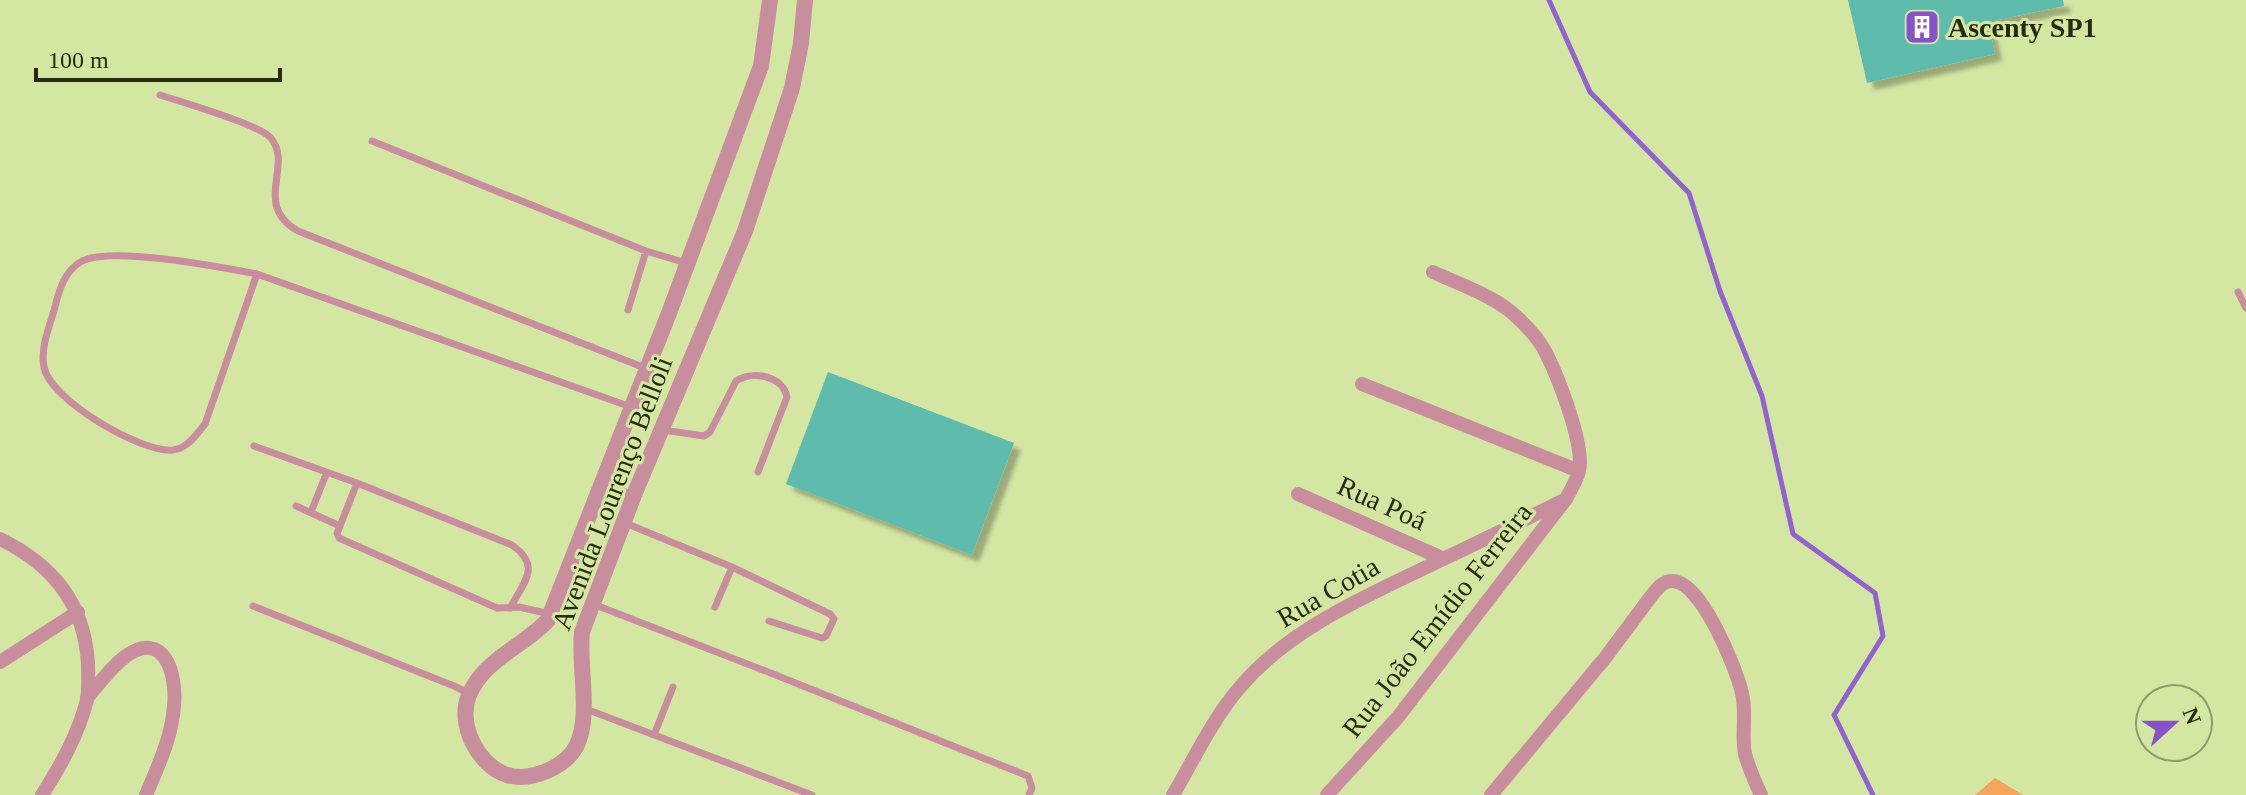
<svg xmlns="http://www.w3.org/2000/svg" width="2246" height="795" viewBox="0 0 2246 795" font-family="Georgia,serif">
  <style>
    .green { fill: #f4a55c }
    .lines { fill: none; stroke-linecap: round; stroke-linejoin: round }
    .stream { stroke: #9263d0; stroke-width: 5 }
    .building { fill: #5fbbac; filter: url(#shadow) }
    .service { stroke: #c88e9d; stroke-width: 7 }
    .minor { stroke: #c88e9d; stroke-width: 14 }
    .tertiary { stroke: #c88e9d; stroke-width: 16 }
    .labels { text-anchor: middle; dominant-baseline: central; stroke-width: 6; stroke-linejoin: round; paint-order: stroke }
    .poi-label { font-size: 28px; font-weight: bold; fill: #252c11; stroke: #d3e7a3; text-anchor: start }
    .street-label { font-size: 28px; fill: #252c11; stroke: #d3e7a3 }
  </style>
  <defs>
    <filter id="shadow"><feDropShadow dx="7" dy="7" stdDeviation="2" flood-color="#0004"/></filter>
  </defs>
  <rect width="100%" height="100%" fill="#d3e7a3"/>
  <path class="green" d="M1995,778l28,17h-48z"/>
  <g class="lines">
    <path class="stream" d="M1549,0l41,92 99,101 31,98 42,105 31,138 82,59 8,43 -49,79 39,80"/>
  </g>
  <path class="building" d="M1848,0h215l1,6 -76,16 7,32 -128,29z
    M828,372l186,71 -42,112 -186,-71z"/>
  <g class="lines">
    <path class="service" d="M160,95c22,7 97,29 110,42 25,28 -19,67 28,94l347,137
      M372,141l274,110
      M257,274l-52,150c-9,11 -17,24 -32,26 -32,3 -123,-50 -129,-83 -4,-19 6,-42 11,-60 4,-17 10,-37 27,-46 31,-15 139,6 175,13l374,133
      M2238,292l8,16
      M628,310l18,-59 40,12
      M663,430l41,6 6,-4 26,-51c17,-11 47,-5 51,16l-29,75
      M254,446l103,37 155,62c30,21 12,37 -2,63
      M604,483l29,12
      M296,506l44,20 -3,7 2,5 158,70 22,-1 31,7
      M311,512l16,-40
      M625,523l107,44 98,47 4,5 -8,17 -4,2 -53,-17
      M340,526l17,-43
      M593,604l170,66 265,106 4,12 -3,7
      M253,606l201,80 16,8
      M715,607l17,-40
      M586,709l226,86
      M654,735l19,-48"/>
    <path class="minor" d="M1362,384l217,87
      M1298,494l146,65
      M0,539c53,26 84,64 88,124 0,12 1,26 -1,37 -9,35 -26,65 -45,95
      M0,662l78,-50
      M87,698c12,-14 24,-31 39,-42 39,-27 51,19 48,50 -2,31 -16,60 -28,89
      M1173,795c21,-36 40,-77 68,-109 51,-60 131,-92 200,-126 41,-19 81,-39 121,-59
      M1327,795l71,-78 168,-218c4,-8 11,-19 13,-28 6,-26 -21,-94 -33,-118 -8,-16 -22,-30 -36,-42 -22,-17 -51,-27 -77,-39
      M1491,795l114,-137 47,-63c6,-7 11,-14 20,-14 29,-1 64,87 70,112 5,21 -1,43 3,61 4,14 10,28 16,41"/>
    <path class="tertiary" d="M770,0l-9,66 -92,247 -121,307c-25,27 -64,39 -79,75 -12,28 8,70 38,80 14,4 29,1 42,-5 11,-5 20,-11 27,-23 16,-32 2,-79 6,-115l52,-137 111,-264 47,-143 9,-45 4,-43"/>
  </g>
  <defs>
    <symbol id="building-square" viewBox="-11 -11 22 22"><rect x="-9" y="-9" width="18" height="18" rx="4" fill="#8751c8" stroke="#d3e7a3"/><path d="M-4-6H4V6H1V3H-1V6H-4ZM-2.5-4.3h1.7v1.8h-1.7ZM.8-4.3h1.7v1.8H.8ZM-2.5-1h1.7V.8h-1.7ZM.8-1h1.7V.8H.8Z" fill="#fff"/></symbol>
  </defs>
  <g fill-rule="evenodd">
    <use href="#building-square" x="1902" y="7" width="40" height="40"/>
  </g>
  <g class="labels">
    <g class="poi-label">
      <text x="1948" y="27">Ascenty SP1</text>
    </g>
    <g class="street-label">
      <text transform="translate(612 493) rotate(-69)">Avenida Lourenço Belloli</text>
      <text transform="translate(1382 503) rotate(24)">Rua Poá</text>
      <text transform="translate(1328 592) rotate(-30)">Rua Cotia</text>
      <text transform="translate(1437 620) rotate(-52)">Rua João Emídio Ferreira</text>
    </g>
  </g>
  <g transform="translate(2174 723) rotate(69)"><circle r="38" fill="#d3e7a3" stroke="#8d9c69" stroke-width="2"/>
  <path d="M0-6L14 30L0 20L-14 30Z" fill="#8751c8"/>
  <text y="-12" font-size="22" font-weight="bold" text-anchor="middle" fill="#252c11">N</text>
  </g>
  <path d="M36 68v12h244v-12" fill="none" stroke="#252c11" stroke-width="4"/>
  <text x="48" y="68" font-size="24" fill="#252c11" stroke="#d3e7a3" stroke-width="6" paint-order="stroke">100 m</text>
</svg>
